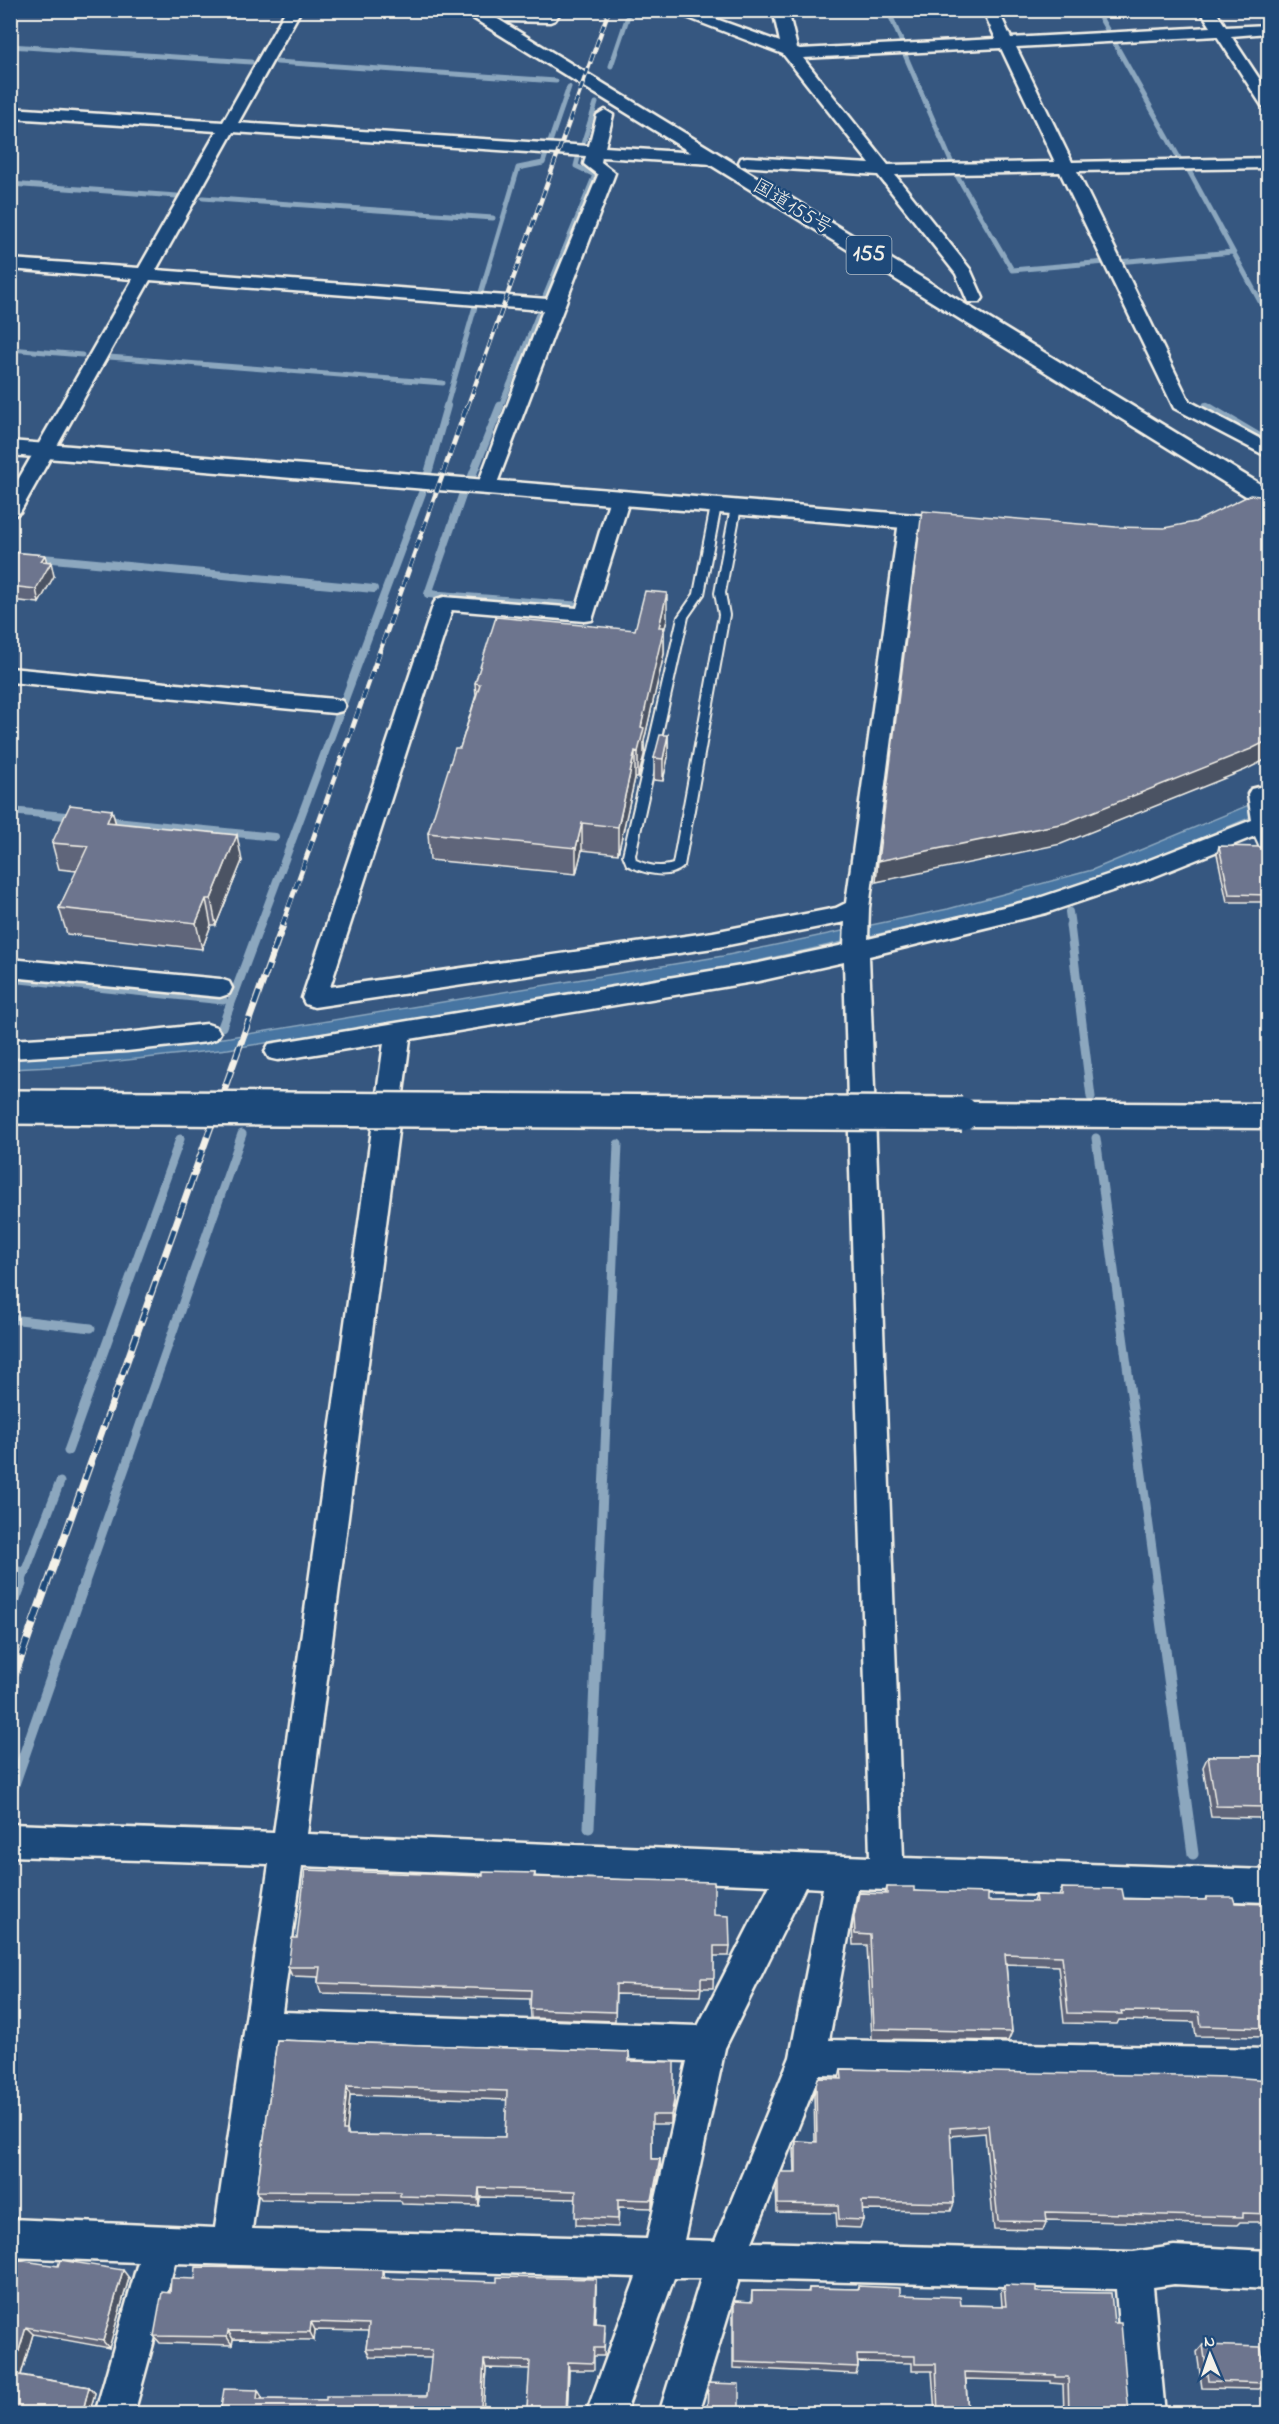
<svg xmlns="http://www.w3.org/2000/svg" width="1279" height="2424" viewBox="0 0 1279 2424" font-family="'Indie Flower','Klee One',sans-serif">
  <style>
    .water { fill: #4675a2; stroke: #8ca7be; stroke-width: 1.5 }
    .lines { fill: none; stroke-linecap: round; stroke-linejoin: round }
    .stream-far3 { stroke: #8ca7be; stroke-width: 5 }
    .stream-far2 { stroke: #8ca7be; stroke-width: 8 }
    .stream-far1 { stroke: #8ca7be; stroke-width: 9 }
    .stream { stroke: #8ca7be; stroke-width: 11 }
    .service-casing { stroke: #f4f1e8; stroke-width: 4 }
    .minor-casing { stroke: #f4f1e8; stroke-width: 5 }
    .tertiary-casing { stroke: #f4f1e8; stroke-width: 5 }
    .trunk-casing { stroke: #f4f1e8; stroke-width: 5 }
    .service { fill: #1f4a7a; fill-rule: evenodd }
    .minor { fill: #1f4a7a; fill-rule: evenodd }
    .tertiary { fill: #1f4a7a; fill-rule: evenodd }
    .trunk { fill: #1f4a7a; fill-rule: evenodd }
    .rail-far3-casing { stroke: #f4f1e8; stroke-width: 4.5 }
    .rail-far2-casing { stroke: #f4f1e8; stroke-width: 5 }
    .rail-far1-casing { stroke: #f4f1e8; stroke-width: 7 }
    .rail-casing { stroke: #f4f1e8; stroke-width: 8 }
    .rail-far3 { stroke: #1f4a7a; stroke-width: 3; stroke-dasharray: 8; stroke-linecap: butt }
    .rail-far2 { stroke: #1f4a7a; stroke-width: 4; stroke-dasharray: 10; stroke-linecap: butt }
    .rail-far1 { stroke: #1f4a7a; stroke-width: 4.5; stroke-dasharray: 14; stroke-linecap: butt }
    .rail { stroke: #1f4a7a; stroke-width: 6; stroke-dasharray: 17; stroke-linecap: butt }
    .tertiary-bridge-casing { stroke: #f4f1e8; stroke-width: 38; stroke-linecap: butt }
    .tertiary-bridge { stroke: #1f4a7a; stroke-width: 33 }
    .wall { fill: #5e657a; stroke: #f4f1e8; stroke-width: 1.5; fill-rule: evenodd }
    .shaded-wall { fill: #4c5263; stroke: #f4f1e8; stroke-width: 1.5 }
    .building { fill: #6d758e; stroke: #f4f1e8; stroke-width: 1.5; fill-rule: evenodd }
    .labels { text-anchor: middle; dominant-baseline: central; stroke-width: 5; stroke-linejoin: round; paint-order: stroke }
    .far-street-label { font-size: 20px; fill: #f4f1e8; stroke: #1f4a7a }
    .shield { fill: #1f4a7a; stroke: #b4bfc7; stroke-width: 1.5 }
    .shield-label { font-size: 22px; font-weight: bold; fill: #f4f1e8 }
  </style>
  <rect width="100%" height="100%" fill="#365780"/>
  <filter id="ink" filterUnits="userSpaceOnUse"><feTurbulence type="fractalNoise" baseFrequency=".0167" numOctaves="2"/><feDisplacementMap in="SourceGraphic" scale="12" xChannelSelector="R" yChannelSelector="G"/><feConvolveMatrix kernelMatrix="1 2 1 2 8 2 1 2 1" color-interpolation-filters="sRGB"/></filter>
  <g filter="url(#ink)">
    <path class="water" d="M1268,797v13l-154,65 -78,24 -310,69 -498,81 -156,17 -61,3v-13l158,-11 61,-8 493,-81 225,-47 144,-39z"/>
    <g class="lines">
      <path class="stream-far3" d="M888,10l15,35
        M1096,10l13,23
        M1113,40l66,118
        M10,46l241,16
        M903,50l50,116
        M277,62l279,19
        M611,66l19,-56
        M549,145l20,-58
        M582,147l14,-44
        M1188,169l80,147
        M955,172l57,98 94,-8
        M10,184l167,12
        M203,198l290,20
        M1117,262l116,-10
        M480,296l38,-128 25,-5 4,-12
        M544,299l51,-124 -19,-9 3,-12
        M10,349l72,6
        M109,357l334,26
        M1205,405l5,3
        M446,408l30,-105
        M500,408l41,-101"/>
      <path class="stream-far2" d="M1207,406l61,36
        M427,477l20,-71
        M470,481l30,-75
        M462,496l-34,98 154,12
        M10,555l364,34
        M10,811l67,6
        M105,820l170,17
        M1069,912l2,14
        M260,926l162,-433"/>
      <path class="stream-far1" d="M1070,925l21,172
        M10,978l213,22
        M222,1027l38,-102
        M1096,1138l61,447
        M10,1319l81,9
        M68,1451l112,-312
        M10,1570l16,2
        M20,1585l40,-103
        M84,1585l158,-451
        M599,1585l19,-441"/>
      <path class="stream" d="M1156,1584l37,270
        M10,1612l11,-28
        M10,1796l74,-212
        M589,1828l10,-244"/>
      <defs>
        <path id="service" d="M716,503l5,3 -17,88 -16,23 -53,238 1,5c12,6 24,8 37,4l46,-249 -4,-22 16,-86 5,-3 5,3 -16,86 4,22 -45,251c-15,15 -41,7 -57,-1l-4,-10 55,-238 16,-23 17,-88z"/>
        <path id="minor" d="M286,10h15l-63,113 351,23 8,-31 8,-5 8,5 -8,32 107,7 8,5 -8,5 -110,-7 -1,5 14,11 -121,318h-14l-3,-4 66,-177 -393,-30 -130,232 -10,6v-24l123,-215 -123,-10v-10l129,9 78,-137 -207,-13v-10l213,14zM233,132l353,24 -2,8 14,11 -51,124 -391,-29z
          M431,10h17l-7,5z
          M547,10h15l-7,10 -5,2 -45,-1 -8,-5 8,-5z
          M668,10h23l89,32 -7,-32h15l9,38 3,1 196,-10 -13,-29h15l13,28 200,-11 -11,-17h15l11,17 42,-2v8l-37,3 37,56v16l-6,-2 -45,-70 -201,11 56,115 196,-4v10l-191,3 112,230 79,42v14l-94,-49 -114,-236 -165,3 75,94 13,29 -3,4h-12l-12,-28 -78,-99 -137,-9 -2,-4 2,-4 6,-1 123,7 -87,-110zM1001,48l54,114 -167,3 -85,-107z
          M620,492l7,2 3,4 -38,122 -7,1 -133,-11 -122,377 383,-55 123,-24 10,-5 53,-382 3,-4h14l3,4 -50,387 -1,31 165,-39 104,-35 115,-45 -4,-26 3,-5 8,-2 9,4v58l-8,-2 -5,-11 -102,41 -107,36 -177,43 34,902 365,12v32l-411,-13 -28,151 439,9v36l-449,-10 -67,167 381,10 41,-6 94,5v38l-94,-5 -21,3 12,127h-39l-10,-125 -377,-10 -41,135h-39l42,-136h-27l-49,136h-39l50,-137 -461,-14 -41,151h-39l43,-152 -128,-5v-38l205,9 54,-364 -259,-8v-32l264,9 110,-790 -106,17 -9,-2 -4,-7 4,-7 490,-81 85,-18 1,-23 -132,26 -399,59 -9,-3 -3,-6 132,-395 3,-4 7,-2 133,11 33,-110 3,-4zM844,962l26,895 -563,-23 103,-795 349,-58zM302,1866l468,19 -72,141 -416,-14zM805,1887l18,1 -33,169 -75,184 -31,-1 41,-192zM277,2047l410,14 -40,178 -395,-10z
          M10,668l324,31 8,2 3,5 -3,5 -8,2 -324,-31z
          M10,959l210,20 9,3 3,6 -3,6 -9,3 -210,-20z
          M207,1024l9,3 4,6 -4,6 -9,3 -80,9 -117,7v-18l117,-7z"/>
        <path id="tertiary" d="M10,441l955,78 9,2 3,5 -3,5 -9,2 -955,-78z
          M962,1102l306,2v24l-306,-2 -11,-4 -5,-8 5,-8z"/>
        <path id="trunk" d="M460,10h23l785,479v17l-9,-2z"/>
      </defs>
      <use href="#service" class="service-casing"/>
      <use href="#minor" class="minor-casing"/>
      <use href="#tertiary" class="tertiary-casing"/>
      <use href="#trunk" class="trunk-casing"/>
      <use href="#service" class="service"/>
      <use href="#minor" class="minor"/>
      <use href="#tertiary" class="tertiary"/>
      <use href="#trunk" class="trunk"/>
      <defs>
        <path id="rail-far3" d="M467,408l142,-398"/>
        <path id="rail-far2" d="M282,926l185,-520"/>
        <path id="rail-far1" d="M47,1585l236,-660"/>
        <path id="rail" d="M10,1688l37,-104"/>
      </defs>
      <use href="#rail-far3" class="rail-far3-casing"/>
      <use href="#rail-far2" class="rail-far2-casing"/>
      <use href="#rail-far1" class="rail-far1-casing"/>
      <use href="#rail" class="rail-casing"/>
      <use href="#rail-far3" class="rail-far3"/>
      <use href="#rail-far2" class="rail-far2"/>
      <use href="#rail-far1" class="rail-far1"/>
      <use href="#rail" class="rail"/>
      <defs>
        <path id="tertiary-bridge" d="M10,1107l952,7"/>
      </defs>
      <use href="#tertiary-bridge" class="tertiary-bridge-casing"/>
      <use href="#tertiary-bridge" class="tertiary-bridge"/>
    </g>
    <path class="wall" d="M10,552l36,10 8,14 -15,27 -29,-3z
      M667,620l-3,11v23l-20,87v14l-6,23h-3l-17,76 -36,-4 -6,24 -146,-14 -2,-27 32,-85 16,-53 -1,-12 160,-53z
      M668,735v22l-5,24 -9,-1v-22z
      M112,810l3,13 127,38 -26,64h-5l-9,24 -135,-15 -8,-26 18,-37 -18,-2 -7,-26z
      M1219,846l50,32v24h-42l-10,-48z
      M1208,1756h61v72h-8l-2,-10 -48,-1 -8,-50z
      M535,1873v4l179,38 16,31 -1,10h-15l-1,32h-12l-1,8 -84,-2 -1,27 -84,-3 -1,-19 -209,-6 -3,-10v-6l-26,-1 -4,-9 9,-29 186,-62z
      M887,1887l101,14 45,1 2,-7 24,1 3,-8 62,11 81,1 1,-3 29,6 34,1v133l-73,-1 -2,-14 -75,-2 -2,4 -53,-1 -6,-57 -52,-2 6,68 -4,9 -136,-2 -5,-94h-14l-1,-18 7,-34 26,1z
      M277,2040l352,12 1,9 44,49 -3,14h-19v35h8v9l-8,40 -33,-1 -1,20 -42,-2v-26l-96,-2 -1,9 -77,-2 -1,-3 -140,-2 -4,-8zM350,2095l157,5 -2,37 -156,-2 -2,-5z
      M841,2069l428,11v142h-29l-3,3 -190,-5 -4,10 -49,-1 -9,-96 -35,3 4,67 -3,8 -89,-1 1,10 -3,8 -23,-1 -1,-14 -59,-1 -1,-25 2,-8 17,-7 -1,-22 2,-9 19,1 -1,-48 2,-9 23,-6z
      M10,2259l119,19 -20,70 -76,-14 -12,41 68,12 6,6 -6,21h-79z
      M195,2279h190l211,8 -1,36 10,9 -1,24h-10v14h-25l-2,44h-347l42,-17v2l64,1 101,-4 5,-38 -62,-1 -4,-8 2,-18 -53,-1 -1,10 -81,-1 -1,6 -72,-2 -6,-7 16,-43zM486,2368l44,1 -3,40 -44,-2z
      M1004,2285l32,7 78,31 15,91h-65l-1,-30 -13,-1v-2l-84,-2 2,35h-33l-3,-43h-20v-8l-54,-1v5l-2,7 -123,-6v-59l1,-8 17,1 1,-11 56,1 1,-4 48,1 1,-3 42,9 61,10 41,1 -1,-14z
      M1203,2345l63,38 -7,6 -57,-1 -5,-36z"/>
    <path class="shaded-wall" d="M45,555l3,13 3,-6 3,14 -15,27 -3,-14 5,-28z
      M667,593v27l-3,11v23l-20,87v14l-6,23v-26l3,-25 18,-100z
      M668,735v22l-5,24v-22z
      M1269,740v18l-24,12 -184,74 -185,38 2,-21z
      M635,751v27l-17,76v-27z
      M112,810l7,26 -12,-14z
      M582,823v27l-6,24v-26z
      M237,835l5,26 -26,64 -5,-26z
      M206,899l5,26 -9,24 -6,-26z
      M347,2086l3,9 -4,44 -3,-9z
      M674,2101v9l-3,14v-9z
      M660,2159v9l-8,40v-8z
      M479,2188l1,9 -1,9 -1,-8z
      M123,2270l6,8 -20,70 -6,-7z
      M382,2270l3,8h-3z
      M596,2279v8l-1,44 -1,-8z
      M311,2322l4,8 -1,10 -4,-8z
      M26,2327l7,7 -14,47 -7,-7z
      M228,2331l5,8 -1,6 -5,-8z
      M484,2360l2,8 -3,46 -2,-7z
      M568,2362l1,8 -2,44h-1z
      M89,2387l6,6 -6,21h-7z
      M258,2390l4,7 -1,9 -4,-7z"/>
    <path class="building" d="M1250,495l19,2v243l-18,9 -186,74 -187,38 44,-350 194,16 48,1 31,-6z
      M10,552l35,3 -4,6 10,1 -15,27 -26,-3z
      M645,591l22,2 -8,34h5l-23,100 3,1 -6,24 -3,-1 -17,76 -36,-4 -6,25 -148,-15 27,-85h5l20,-64 -5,-1 21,-66 139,13z
      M660,735h8l-5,24 -9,-1z
      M70,805l42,5 -5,12 130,13 -26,64h-5l-10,24 -137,-15 29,-62 -36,-3z
      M1219,846l42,1 8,31v17l-40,-1z
      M1208,1756h61v62h-3l-1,-11 -49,-1z
      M305,1870l178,6v-4l52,1 -1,4 180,5v33l15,1 1,30h-16v32h-13v9l-85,-3 -1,28 -85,-3 1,-19 -213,-7 2,-16h-32l4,-29h5z
      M887,1887h27v4l74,2v8l48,1 -1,-7 27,1v-8l60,1 2,10 83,1 -1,-3h27l2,6 34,1v124l-68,-2 -2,-14 -78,-1 1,3 -54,-1 -6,-57 -57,-2 7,78 -138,-3 -4,-94 -15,-1 -1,-17 5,-24 28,1z
      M277,2040l352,12v9l45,1v39l-3,14h-19v44h8l-8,41 -34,-1v20l-43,-2 1,-26 -97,-3 -1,10 -78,-2v-4l-143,-1zM347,2086l160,5 -2,46 -158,-2v-5h-4z
      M841,2069l389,8 39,3v134l-26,-1v4l-197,-5 1,10 -49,-1 -10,-96 -38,3 4,75 -92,-2 1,19 -24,-1 -1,-14 -60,-1v-25l3,-7h15v-31l21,1 -1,-57 2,-7 24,1z
      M10,2259l48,7 2,-6 63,10 -20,71 -77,-14 -14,47 77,13 -7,27h-72z
      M196,2267l186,3v8l115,4v-5l99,2 -2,44 11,1 -1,24h-10l-1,15 -25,-1 -2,52h-346l4,-25 34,1 -1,9 69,1v-4h101l5,-46 -66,-1 3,-25 -58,-2 -1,10 -82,-1 -1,6 -73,-1 8,-44 8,1 1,-15 24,1zM484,2360l46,1 -3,48 -46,-2z
      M1004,2285l32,1v6l75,1 3,30h7l8,91h-60l-1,-37h-13v-2l-90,-3 3,42h-30l-2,-50h-21v-8l-58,-1 1,12 -124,-5v-61l18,1v-11l57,1v-4l49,1v-3l42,2v7l60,2 1,8 45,1z
      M1203,2345l58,2 5,36 -58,-2z
      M708,2383l31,1v30h-32z"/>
  </g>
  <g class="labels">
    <g class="far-street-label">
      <text transform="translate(792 208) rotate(31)">国道155号</text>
    </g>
    <rect class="shield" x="846.5" y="236" width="45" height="38" rx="4.5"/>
    <g class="shield-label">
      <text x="869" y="255">155</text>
    </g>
  </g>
  <rect width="1279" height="2424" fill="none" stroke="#1f4a7a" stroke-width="36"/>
  <rect x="18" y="18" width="1243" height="2388" fill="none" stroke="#f4f1e8" stroke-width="2" filter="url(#ink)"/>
  <g transform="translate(1210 2355) rotate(358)" stroke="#1f4a7a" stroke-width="4.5" paint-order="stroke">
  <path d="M0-4.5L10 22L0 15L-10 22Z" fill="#f4f1e8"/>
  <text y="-9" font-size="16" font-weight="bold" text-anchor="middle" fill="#f4f1e8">N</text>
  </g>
</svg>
